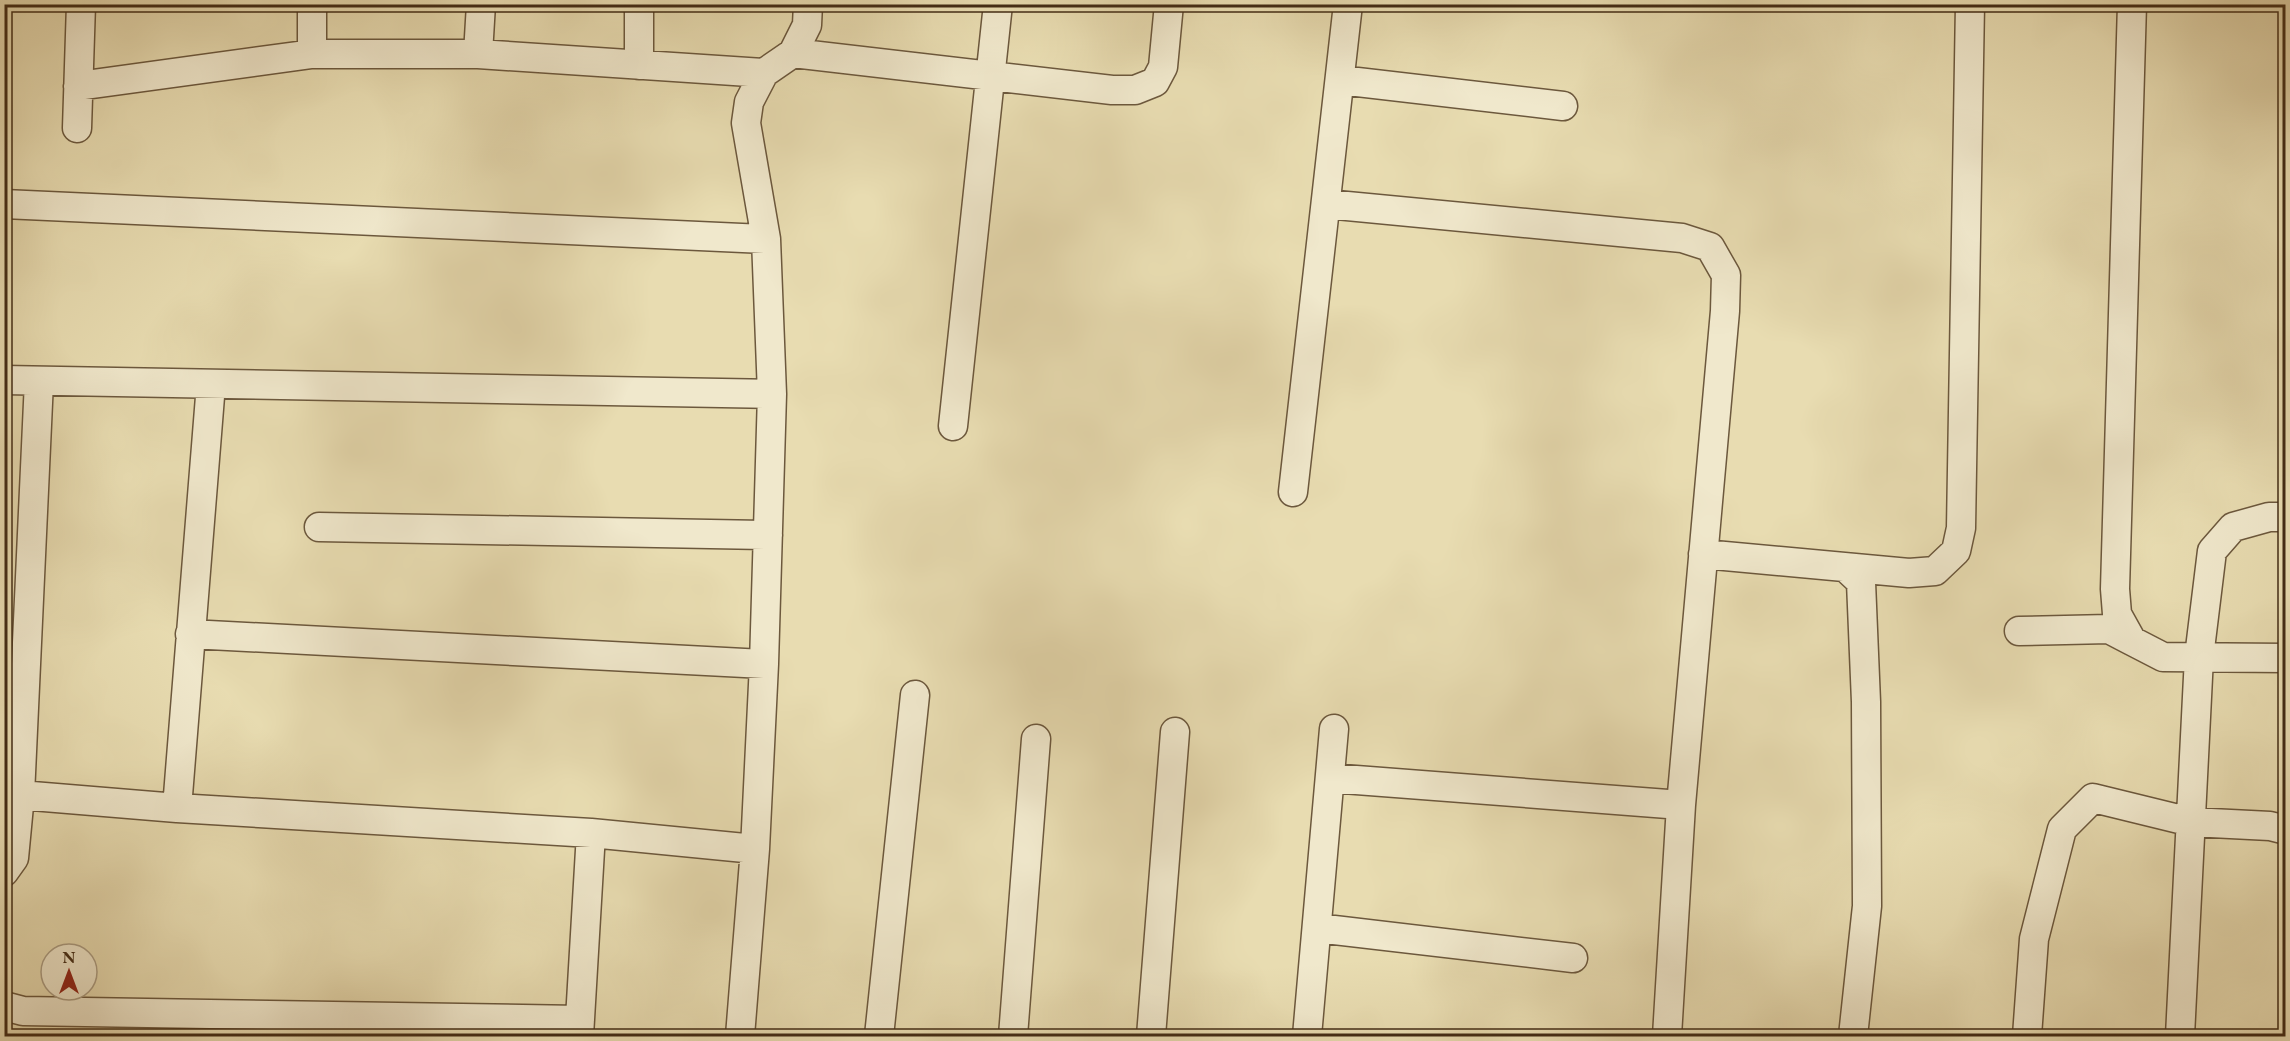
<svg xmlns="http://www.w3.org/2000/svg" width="2290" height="1041" viewBox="0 0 2290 1041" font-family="'EB Garamond',serif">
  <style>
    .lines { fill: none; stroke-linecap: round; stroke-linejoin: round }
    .street-casing { stroke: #6c583d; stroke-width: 31 }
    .street { stroke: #f0e8cc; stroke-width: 28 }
  </style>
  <rect width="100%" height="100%" fill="#e8dcb1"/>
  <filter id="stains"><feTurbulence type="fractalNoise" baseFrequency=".00333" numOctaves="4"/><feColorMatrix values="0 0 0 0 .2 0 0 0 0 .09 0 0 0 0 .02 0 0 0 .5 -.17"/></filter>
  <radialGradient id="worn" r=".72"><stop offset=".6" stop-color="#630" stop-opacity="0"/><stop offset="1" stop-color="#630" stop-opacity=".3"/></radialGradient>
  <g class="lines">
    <defs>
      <path id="street" d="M2132,4l-17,585 2,25 15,27 31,16 123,1
        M793,53l319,37h23l20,-8 8,-15 6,-63
        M312,54v-50
        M478,54l3,-50
        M639,65v-61
        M1340,80l223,26
        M78,86l234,-32h166l286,19
        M77,128l4,-124
        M4,204l762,35
        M1326,204l356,34 28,9 16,28 -1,36 -44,494 -14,231
        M4,380l768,14
        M953,426l45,-422
        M1293,492l55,-488
        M319,527l449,8
        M1703,554l206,19 26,-2 21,-20 5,-23 9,-524
        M1845,567l16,15 5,120 1,204 -14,130
        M2019,631l90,-2 23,12
        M190,634l574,30
        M1330,778l351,27
        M20,795l157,13 414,25 164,16
        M177,808l34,-424
        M4,872l10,-14 6,-63 19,-414
        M1317,928l256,30
        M4,1006l19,5 557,9
        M579,1036l12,-203
        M740,1036l15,-187 9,-185 8,-270 -6,-155 -20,-116 3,-21 15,-29 29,-20 14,-28 1,-21
        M879,1036l36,-341
        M1013,1036l23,-297
        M1151,1036l24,-304
        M1307,1036l27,-307
        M2027,1036l7,-97 28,-110 31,-31 98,24 79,4 16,4
        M2180,1036l19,-379 13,-106 21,-24 36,-10h17"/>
    </defs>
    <use href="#street" class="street-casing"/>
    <use href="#street" class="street"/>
  </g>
  <rect width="2290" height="1041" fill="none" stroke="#e8dcb1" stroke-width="24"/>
  <rect x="6" y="6" width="2278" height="1029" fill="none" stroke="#432c16" stroke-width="3"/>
  <rect x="12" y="12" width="2266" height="1017" fill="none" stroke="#432c16" stroke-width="1.5"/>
  <g transform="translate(69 972)"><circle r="28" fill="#f0e8cc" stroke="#ab9d83" stroke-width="1.5"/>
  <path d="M0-4.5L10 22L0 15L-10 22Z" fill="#8f2418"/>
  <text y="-9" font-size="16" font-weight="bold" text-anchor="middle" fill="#432c16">N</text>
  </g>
  <rect width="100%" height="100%" filter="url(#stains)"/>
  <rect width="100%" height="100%" fill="url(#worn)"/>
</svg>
